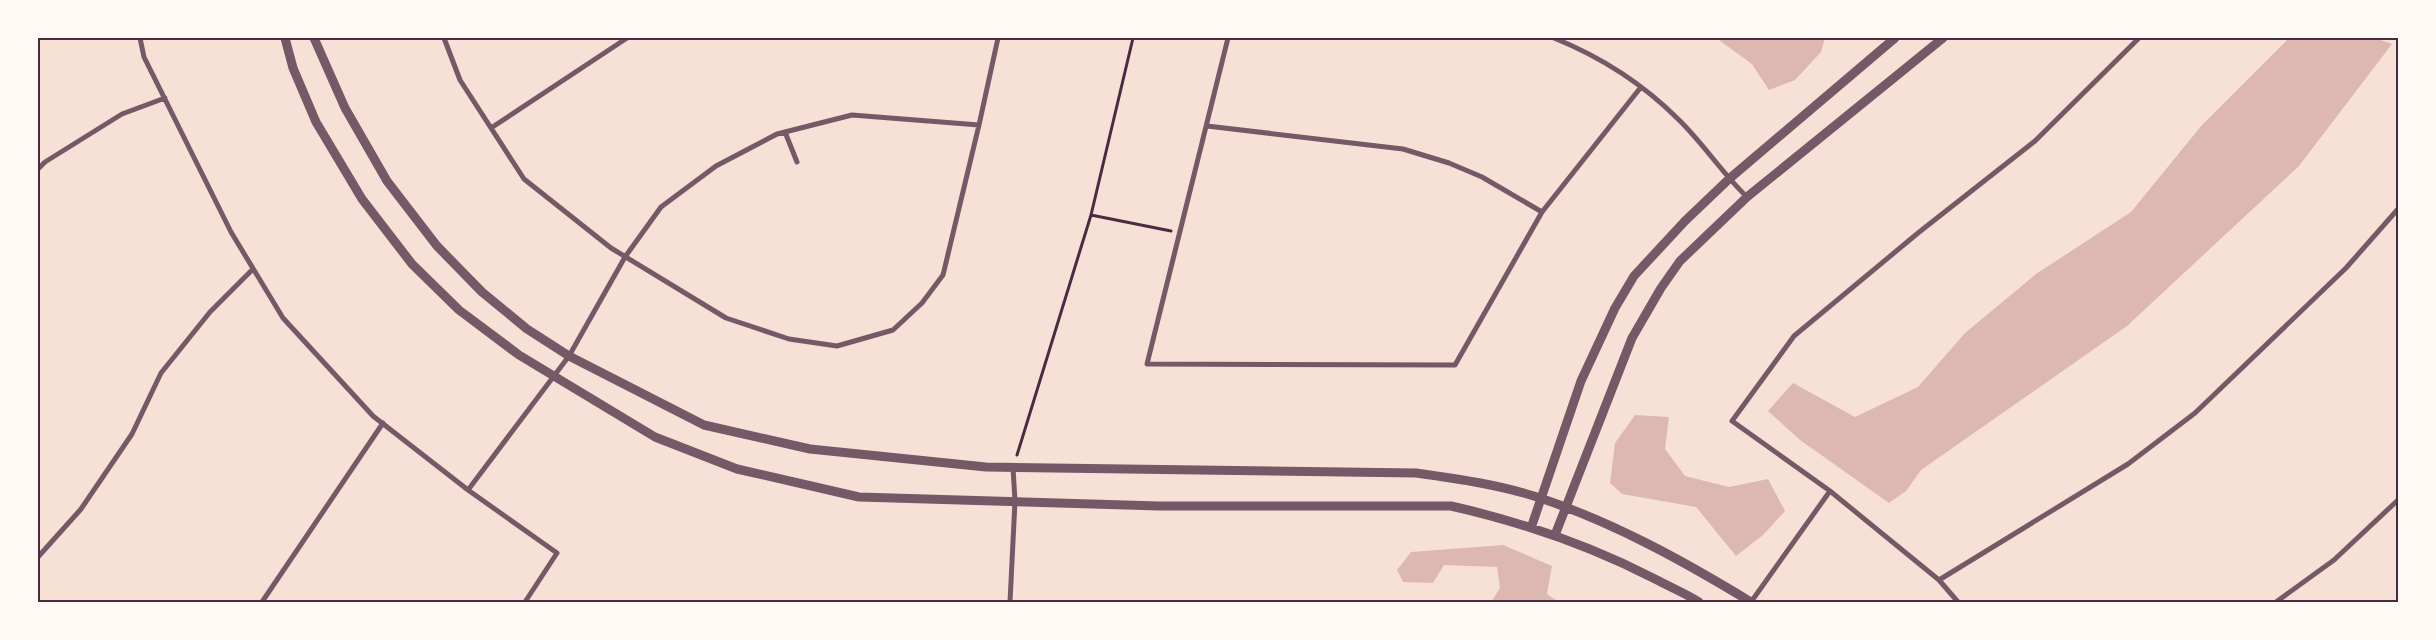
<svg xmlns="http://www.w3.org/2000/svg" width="2436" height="640" viewBox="0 0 2436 640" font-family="'Alegreya Sans',sans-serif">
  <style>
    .water { fill: #dcb8b0 }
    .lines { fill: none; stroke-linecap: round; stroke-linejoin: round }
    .path { stroke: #4a2c40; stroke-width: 3 }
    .minor { stroke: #755966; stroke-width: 5 }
    .tertiary { stroke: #755966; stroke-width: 9 }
    .neatline { fill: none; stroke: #4a2c40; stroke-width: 2 }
  </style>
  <rect width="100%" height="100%" fill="#f7e1d7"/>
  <path class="water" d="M1716,38h109l-4,14 -26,28 -26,10 -17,-26z
    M2289,38h86l17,6 -93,122 -172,160 -206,144 -15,21 -17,12 -89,-63 -32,-29 25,-28 62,34 63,-30 47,-54 71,-59 95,-62 71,-87z
    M1635,415l34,2 -4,32 20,27 44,11 39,-8 17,32 -22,24 -27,21 -40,-49 -74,-13 -12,-11 5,-40z
    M1503,545l49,21 -5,28 12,8h-68l9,-14 -3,-21 -53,-2 -11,18 -30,-1 -6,-12 14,-18z"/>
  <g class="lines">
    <path class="path" d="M1091,215l80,16
      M1017,455l74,-240 42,-177"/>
    <path class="minor" d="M140,38l4,19 87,175 52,86 90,98 95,74 89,63 -32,49
      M444,38l16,42 64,99 87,69 115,70 63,21 48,7 56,-16 29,-27 21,-28 36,-150 19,-87
      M1228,38l-81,326 308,1 87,-153 99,-125
      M1554,38c47,19 88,45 124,81 25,24 44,54 69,78
      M1207,126l196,23 46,14 33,14 60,35
      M491,128l136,-90
      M785,132l12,30
      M38,169l7,-7 77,-48 43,-16
      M468,490l101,-134 56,-99 36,-50 55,-41 61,-32 75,-19 127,10
      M38,557l43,-48 51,-75 29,-61 49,-61 43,-43
      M1939,580l189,-116 67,-51 151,-145 52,-59
      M262,602l121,-179
      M1010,602l5,-101 -2,-33
      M1751,602l79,-111
      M1958,602l-19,-22 -109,-89 -98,-70 62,-85 124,-103 117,-92 104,-103
      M2276,602l58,-42 64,-60"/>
    <path class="tertiary" d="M285,38l8,30 23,54 46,77 50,65 47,46 60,45 136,82 82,32 122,28 300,9h292c71,16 140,40 204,73 15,8 30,14 44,23
      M314,38l31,70 42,73 50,65 45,46 45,37 42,27 135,69 106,24 176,18 430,6c43,6 86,12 127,26 74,25 142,63 208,103
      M1531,528l50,-147 34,-73 19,-32 51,-55 44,-42 166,-141
      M1555,535l77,-197 29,-50 19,-27 67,-64 196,-159"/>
  </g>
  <rect width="2436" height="640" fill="none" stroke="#fffaf5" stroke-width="78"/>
  <rect x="39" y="39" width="2358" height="562" class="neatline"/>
</svg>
